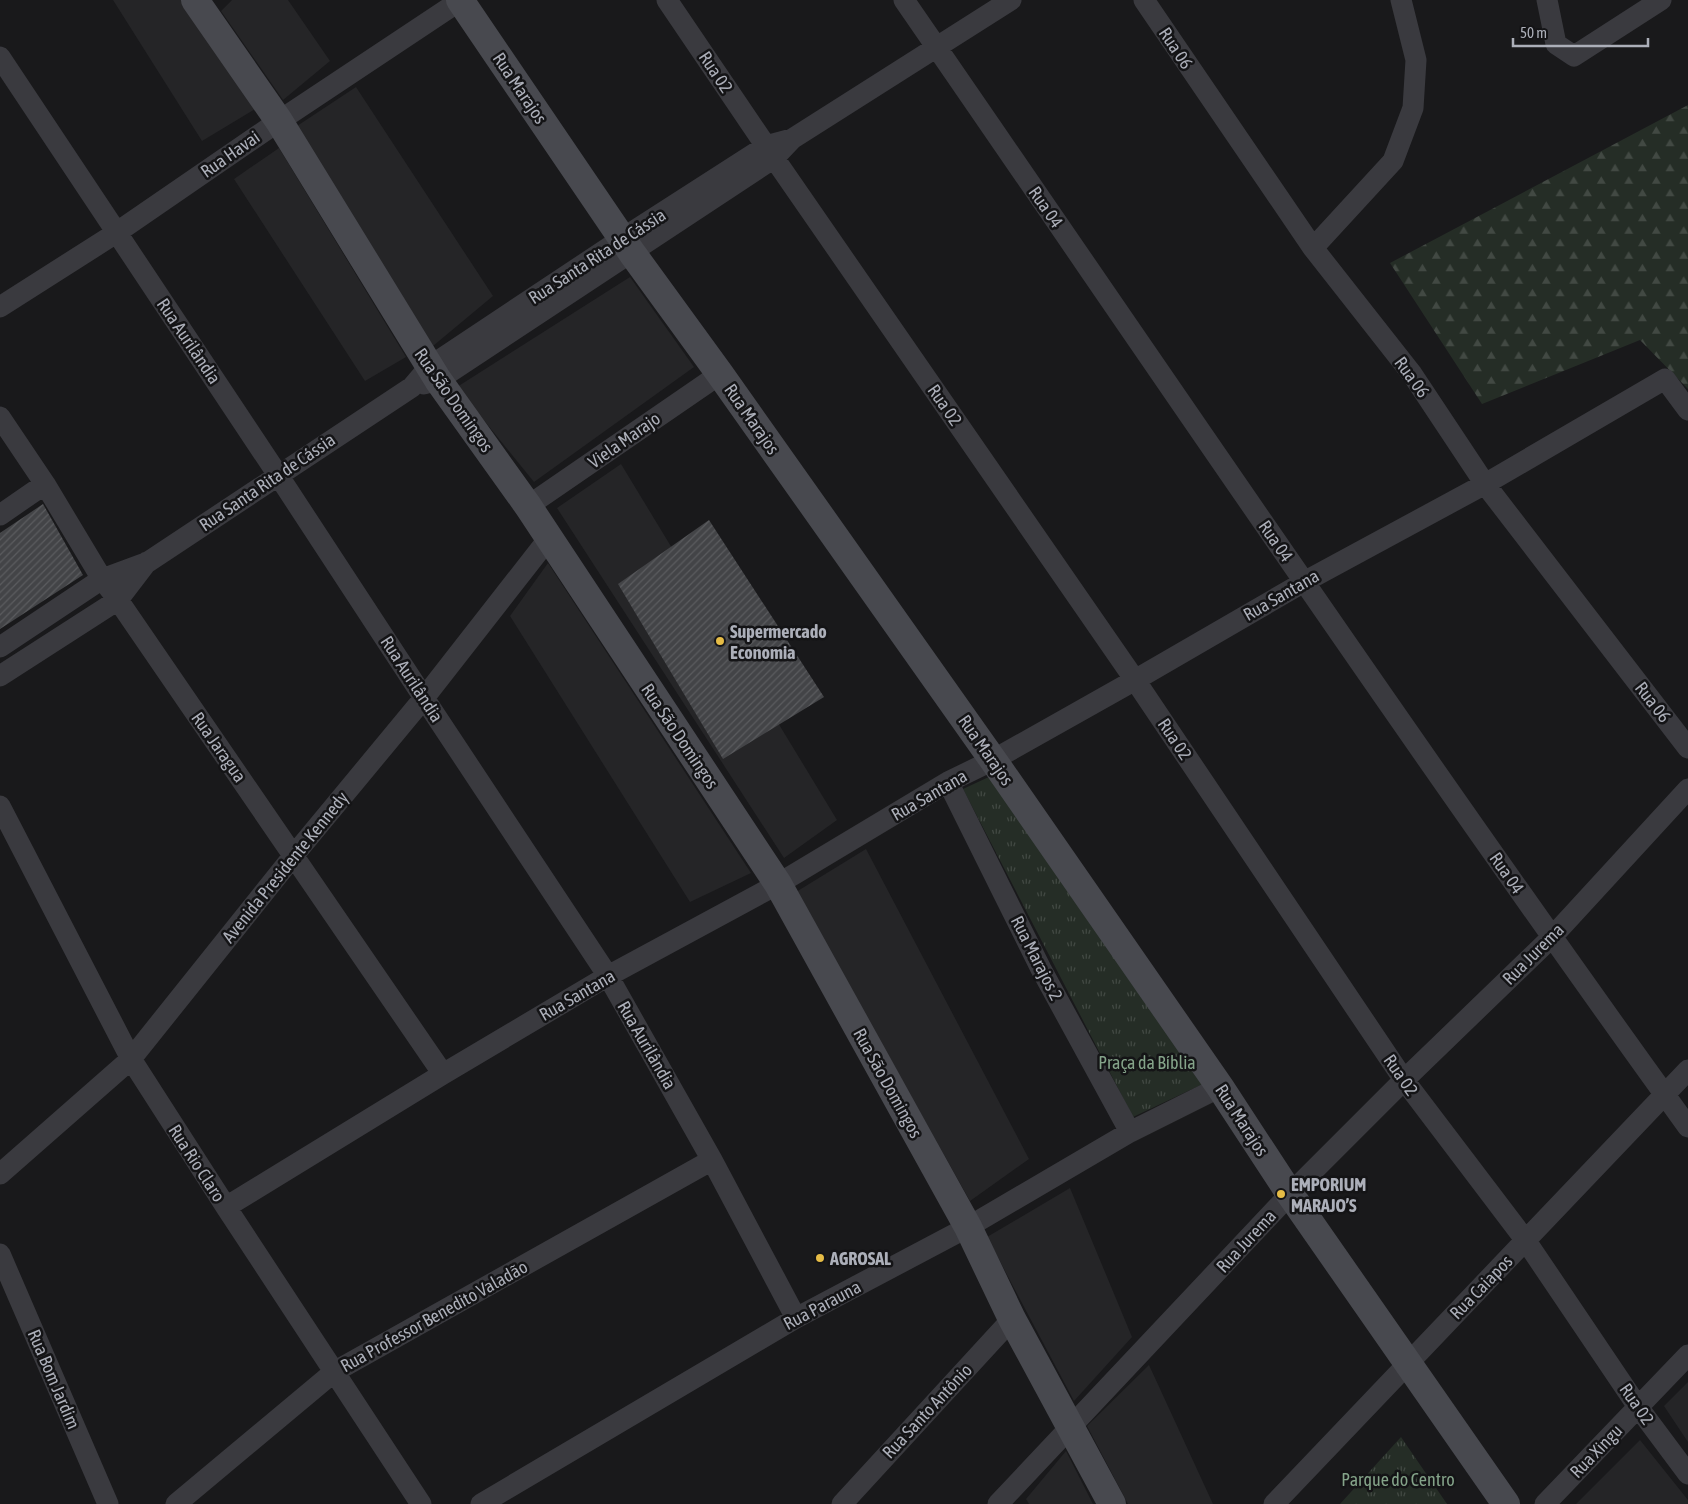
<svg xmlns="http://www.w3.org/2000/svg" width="1688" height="1504" viewBox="0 0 1688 1504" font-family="'Asap Condensed',sans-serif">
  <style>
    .built { fill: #252527 }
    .forest { fill: url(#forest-firs) }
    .park { fill: url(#park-tufts) }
    .building { fill: url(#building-hatch) }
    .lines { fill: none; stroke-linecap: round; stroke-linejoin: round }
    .street { stroke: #3a3a3f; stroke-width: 21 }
    .secondary { stroke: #48494f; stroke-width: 28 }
    .poi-dot { fill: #e6bc46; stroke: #141416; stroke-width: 2 }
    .labels { text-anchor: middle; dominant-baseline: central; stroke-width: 5; stroke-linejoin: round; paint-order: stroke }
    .street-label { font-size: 18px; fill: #acafb9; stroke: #141416 }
    .poi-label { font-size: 18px; font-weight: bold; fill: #acafb9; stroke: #141416; text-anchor: start }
    .park-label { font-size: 18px; fill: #84a389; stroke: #141416 }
  </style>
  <defs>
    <pattern id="forest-firs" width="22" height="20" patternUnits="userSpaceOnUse" patternTransform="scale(1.25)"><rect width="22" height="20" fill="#252d26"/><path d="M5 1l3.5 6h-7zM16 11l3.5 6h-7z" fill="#424943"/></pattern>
    <pattern id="park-tufts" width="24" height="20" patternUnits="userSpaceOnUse" patternTransform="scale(1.25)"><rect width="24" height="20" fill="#252d26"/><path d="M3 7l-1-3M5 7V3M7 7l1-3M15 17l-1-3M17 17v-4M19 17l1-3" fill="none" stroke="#424943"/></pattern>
    <pattern id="building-hatch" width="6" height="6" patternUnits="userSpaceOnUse" patternTransform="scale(1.25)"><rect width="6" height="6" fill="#434447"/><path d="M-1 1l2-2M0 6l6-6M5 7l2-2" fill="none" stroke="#5b5c5f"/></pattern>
  </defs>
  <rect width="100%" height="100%" fill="#19191b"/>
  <path class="built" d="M113,0h71l73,108 -55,33z
    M232,0h56l42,61 -47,39 -62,-89z
    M356,87l137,209 -60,50 -136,-220z
    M279,148l127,209 -41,24 -131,-202z
    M630,277l64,90 -160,115 -77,-95z
    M621,464l216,356 -53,38 -227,-350z
    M548,563l203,310 -61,29 -180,-286z
    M866,849l163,310 -59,42 -174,-309z
    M1070,1188l62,149 -58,64 -87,-164z
    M1149,1365l64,139h-85l-41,-78z
    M1688,1382v60l-24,-36z
    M1640,1440l48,60v4h-112z
    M1066,1451l27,53h-64l-3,-5z"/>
  <path class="forest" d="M1688,105v284l-48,-49 -158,64 -92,-141z"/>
  <path class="park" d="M991,776l216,306 -74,35 -170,-328z
    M1401,1437l46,67h-107z"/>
  <path class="building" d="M43,504l40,71 -83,54v-96z
    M709,520l115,177 -101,62 -105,-175z"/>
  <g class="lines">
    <path class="street" d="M667,0l107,158 361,522 269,400 122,161 112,166 50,67
      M904,0c260,377 516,756 784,1127
      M1144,0l169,248 99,126 73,110 203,264
      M1547,0l9,44 18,12 87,-56
      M0,57l278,418 146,223 184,278 104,184 84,158
      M1313,248l80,-87 20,-53 3,-48 -15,-60
      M0,307l116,-74 163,-112 182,-121
      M424,384l14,-4 336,-222 18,-19 219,-139
      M0,417l45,67 57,95 16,21 325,474
      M528,506l192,-132
      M0,515l45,-31
      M0,647l102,-68 46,-17 264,-175 17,-20 194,-129 143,-92 26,-7
      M0,676l118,-76 29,-38
      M948,782l93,187 89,163
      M0,806l131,253 95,148 195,297
      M0,1174l131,-115 163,-204 130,-157 125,-160
      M226,1207l217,-133 165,-98 170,-92 170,-102 45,-22 142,-80 169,-98 181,-98 180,-105 23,31
      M0,1254l108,250
      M176,1504l158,-132 378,-212
      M481,1504l315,-186 172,-91 162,-95 90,-45
      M842,1504l170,-185
      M998,1504l292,-310 114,-114 148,-143 136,-148
      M1274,1504l414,-434
      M1545,1504l143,-149"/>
    <path class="secondary" d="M195,0l84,121 159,259 90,126 250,378 190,343 44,92 100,185
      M460,0l172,253 88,121 273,386 227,327 70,107 216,310"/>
  </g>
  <g class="poi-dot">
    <circle cx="720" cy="641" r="5"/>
    <circle cx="1281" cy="1194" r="5"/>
    <circle cx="820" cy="1258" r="5"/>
  </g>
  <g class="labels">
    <g class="street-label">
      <text transform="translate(1176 48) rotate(56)">Rua 06</text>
      <text transform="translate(716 72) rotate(56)">Rua 02</text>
      <text transform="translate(520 88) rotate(56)">Rua Marajos</text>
      <text transform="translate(230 154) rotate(-35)">Rua Havai</text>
      <text transform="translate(1046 207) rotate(55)">Rua 04</text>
      <text transform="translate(597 256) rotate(-33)">Rua Santa Rita de Cássia</text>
      <text transform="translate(189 341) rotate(56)">Rua Aurilândia</text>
      <text transform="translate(1412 377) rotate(54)">Rua 06</text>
      <text transform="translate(454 400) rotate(55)">Rua São Domingos</text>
      <text transform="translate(945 405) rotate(55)">Rua 02</text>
      <text transform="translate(752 419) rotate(55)">Rua Marajos</text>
      <text transform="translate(624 440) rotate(-35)">Viela Marajo</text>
      <text transform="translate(267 482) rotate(-34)">Rua Santa Rita de Cássia</text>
      <text transform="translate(1276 541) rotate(55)">Rua 04</text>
      <text transform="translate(1281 595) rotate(-30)">Rua Santana</text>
      <text transform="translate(412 679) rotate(57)">Rua Aurilândia</text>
      <text transform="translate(1653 702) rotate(52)">Rua 06</text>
      <text transform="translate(680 736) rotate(56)">Rua São Domingos</text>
      <text transform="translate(1175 739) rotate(56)">Rua 02</text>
      <text transform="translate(219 747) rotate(55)">Rua Jaragua</text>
      <text transform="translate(986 750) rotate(55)">Rua Marajos</text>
      <text transform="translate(929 795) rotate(-30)">Rua Santana</text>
      <text transform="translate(285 867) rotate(-51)">Avenida Presidente Kennedy</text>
      <text transform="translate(1507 873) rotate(55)">Rua 04</text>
      <text transform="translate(1533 954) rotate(-45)">Rua Jurema</text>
      <text transform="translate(1037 958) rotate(63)">Rua Marajos 2</text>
      <text transform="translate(577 995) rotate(-30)">Rua Santana</text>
      <text transform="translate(647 1045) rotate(60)">Rua Aurilândia</text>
      <text transform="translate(1401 1075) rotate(55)">Rua 02</text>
      <text transform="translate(888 1083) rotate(61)">Rua São Domingos</text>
      <text transform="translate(1242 1120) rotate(57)">Rua Marajos</text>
      <text transform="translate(197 1163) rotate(57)">Rua Rio Claro</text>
      <text transform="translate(1246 1241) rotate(-47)">Rua Jurema</text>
      <text transform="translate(1481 1287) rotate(-46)">Rua Caiapos</text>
      <text transform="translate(822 1305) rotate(-28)">Rua Parauna</text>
      <text transform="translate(434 1316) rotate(-29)">Rua Professor Benedito Valadão</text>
      <text transform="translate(54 1379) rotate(67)">Rua Bom Jardim</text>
      <text transform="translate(1637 1404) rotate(55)">Rua 02</text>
      <text transform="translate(927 1411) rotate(-47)">Rua Santo Antônio</text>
      <text transform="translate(1596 1451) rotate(-46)">Rua Xingu</text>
    </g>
    <g class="poi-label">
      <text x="730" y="631">Supermercado<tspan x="730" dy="21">Economia</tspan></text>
      <text x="1291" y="1184">EMPORIUM<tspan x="1291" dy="21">MARAJO’S</tspan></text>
      <text x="830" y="1258">AGROSAL</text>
    </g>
    <g class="park-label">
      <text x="1147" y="1062">Praça da Bíblia</text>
      <text x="1398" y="1479">Parque do Centro</text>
    </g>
  </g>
  <path d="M1513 38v8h135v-8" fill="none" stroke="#acafb9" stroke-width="2.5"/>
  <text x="1520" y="38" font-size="15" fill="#acafb9" stroke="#141416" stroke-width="4" paint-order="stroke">50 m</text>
</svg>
